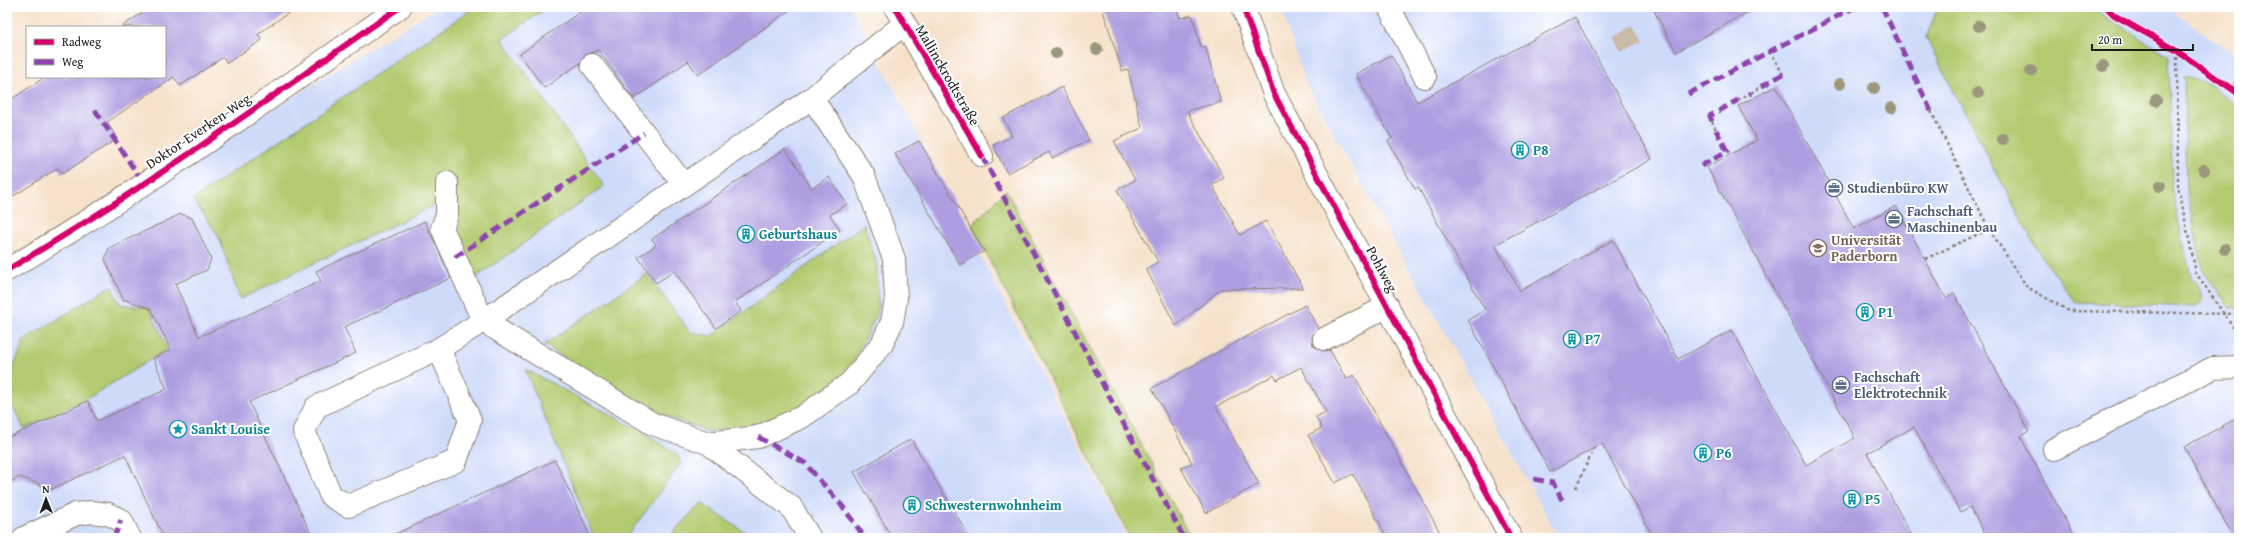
<svg xmlns="http://www.w3.org/2000/svg" width="2246" height="545" viewBox="0 0 2246 545" font-family="'Gentium Book Plus',serif">
  <style>
    .built { fill: #cedafa }
    .green { fill: #b2cb70; stroke: #677446 }
    .building { fill: #ae9ee1 }
    .lines { fill: none; stroke-linecap: round; stroke-linejoin: round }
    .minor-tunnel { stroke: #cabaa8; stroke-width: 22; stroke-dasharray: 22 11; stroke-linecap: butt }
    .minor-casing { stroke: #897f74; stroke-width: 24 }
    .path { stroke: #897f74; stroke-width: 2.5; stroke-dasharray: 3 3; stroke-linecap: butt }
    .minor { stroke: #fff; stroke-width: 22 }
    .quiet { stroke: #8e44ad; stroke-width: 5; stroke-dasharray: 10 5; stroke-linecap: butt }
    .cycleway-casing { stroke: #fff; stroke-width: 8 }
    .cycleway { stroke: #d6006c; stroke-width: 6 }
    .tree { fill: #9b977b }
    .labels { text-anchor: middle; dominant-baseline: central; stroke-width: 4; stroke-linejoin: round; paint-order: stroke }
    .street-label { font-size: 14px; fill: #1c1c1c; stroke: #fff }
    .culture-label { font-size: 14px; font-weight: bold; fill: #0d838f; stroke: #fff; text-anchor: start }
    .service-label { font-size: 14px; font-weight: bold; fill: #4e5e75; stroke: #fff; text-anchor: start }
    .education-label { font-size: 14px; font-weight: bold; fill: #785e54; stroke: #fff; text-anchor: start }
  </style>
  <rect width="100%" height="100%" fill="#fff"/>
  <filter id="ink" filterUnits="userSpaceOnUse"><feTurbulence type="fractalNoise" baseFrequency=".025" numOctaves="2"/><feDisplacementMap in="SourceGraphic" scale="8" xChannelSelector="R" yChannelSelector="G"/><feConvolveMatrix kernelMatrix="1 2 1 2 8 2 1 2 1" color-interpolation-filters="sRGB"/></filter>
  <filter id="wash" filterUnits="userSpaceOnUse"><feTurbulence type="fractalNoise" baseFrequency=".012" numOctaves="4" result="noise"/><feDisplacementMap in="SourceGraphic" scale="16" xChannelSelector="R" yChannelSelector="G"/><feGaussianBlur stdDeviation="0.9" result="paint"/><feColorMatrix in="noise" values="0 0 0 0 0 0 0 0 0 0 0 0 0 0 0 0 0 1.4 0 .05"/><feComposite in="paint" operator="in"/></filter>
  <g filter="url(#wash)">
    <rect width="100%" height="100%" fill="#f6e2cb"/>
    <path class="built" d="M438,7h413l276,531h-1120v-264z
      M1281,7h885l73,50v481h-680l-254,-456z"/>
    <path class="green" d="M475,7h73l-46,32 102,147 -129,92 -32,-77 -203,98 -22,-64 -25,-36z
      M1938,7h152l79,49 3,136 19,85 10,13 2,11 -8,6 -119,-5 -36,-47 -114,-217z
      M2184,75l27,10 28,23v200h-9l-27,-37 -17,-83z
      M1006,190l179,337 7,11h-62l-158,-313z
      M864,224l13,41 1,47 -30,61 -49,36 -44,16 -46,7 -51,-19 -114,-68 103,-71 43,58 21,4z
      M111,286l9,18 29,4 19,41 -80,49 -64,31 -14,-28 -3,1v-17l17,-45z
      M525,369l118,63 33,21 5,10 -52,71 -7,4h-28z
      M701,503l53,35h-86z"/>
    <g id="blocks">
      <path class="building" d="M151,7h146l-39,27 4,6 -35,23 -4,-6 -43,29 -6,-9 -67,45 10,17 -55,35 -4,-6 -51,32v-98l38,-25h120v-50h-44z
        M587,7h207l-96,68 -10,-14 -54,38 -36,-49 -13,5 -5,8 -36,25 -24,-34z
        M1102,7h74l4,11 12,-3 9,32 4,-1 16,56 -34,9 37,67 -12,7 28,50 26,-14 37,67 -82,1 -45,37 -30,-57 12,-7 -41,-72 18,-10 -21,-39 28,-13 -14,-59 -6,2z
        M1652,7h105l-81,45z
        M1575,17l77,142 -157,86 25,46 93,-51 65,119 54,-29 74,135 49,-27 -148,-271 50,-27 -19,-34 38,-20 78,143 42,-23 50,92 8,-5 75,138 -9,5 55,102h-88l-17,-31 -10,5 -46,-85 -47,26 46,85h-259l-52,-94 -52,28 -82,-152 17,-10 -67,-123 -3,2 -27,-48 4,-2 -36,-65 35,-19 26,47z
        M1062,87l27,53 -37,18 -3,-6 -42,21 -14,-28 19,-9 -9,-18z
        M919,141l65,110 -24,14 -65,-111z
        M785,149l27,39 17,-11 18,27 -17,11 10,15 -105,72 6,9 -25,17 -42,-57 -18,12 -18,-26 18,-12 -4,-6z
        M181,214l11,4 19,41 -4,11 -32,14 24,53 122,-56 -5,-10 109,-50 26,57 -107,49 12,26 -107,49 64,136h-149l-39,-83 -73,34 -32,-12 -13,6v-45l81,-37 9,20 70,-32 -14,-31 18,-8 -20,-41 -28,-10 -18,-40 4,-11z
        M1305,305l13,23 -6,10 1,7 10,6 7,-1 16,29 8,-4 89,163h-56l-34,-64 -18,9 -27,-48 14,-7 -6,-11 10,-5 -25,-45 -24,13 -3,-5 -58,32 43,77 -53,29 -25,-45 11,-5 -40,-75z
        M2239,417v121h-5l-50,-91z
        M911,439l59,99h-78l-38,-66z
        M555,460l36,78h-204z"/>
    </g>
  </g>
  <g filter="url(#ink)">
    <use href="#blocks" fill-opacity="0" stroke="#897f74" stroke-width="1"/>
    <g class="lines">
      <path class="minor-tunnel" d="M1622,31l8,16"/>
      <defs>
        <path id="minor" d="M895,7l87,149
          M1243,7l31,87 237,444
          M1389,7l36,70
          M592,65l92,120
          M7,270c136,-80 264,-173 393,-263
          M1324,339l64,-33
          M439,349l31,71 -14,41 -108,45 -17,-10 -27,-65 12,-24 123,-58 44,-28 -41,-93 5,-13v-32
          M708,443l50,-6 44,-20 48,-34 32,-39 10,-22 4,-23 -2,-40 -30,-83 -52,-78
          M2054,449l159,-81 26,-1
          M24,538l52,-24 16,-2 16,2 13,6 9,18
          M810,538l-19,-31 -83,-64 -55,-19 -170,-103 329,-223 92,-74"/>
      </defs>
      <use href="#minor" class="minor-casing"/>
      <path class="path" d="M1770,51l13,23
        M2177,51l1,135 18,87 43,63
        M1751,93l11,-7
        M1738,100l11,-6
        M1931,111l58,118 38,58 42,24 170,3
        M1712,121l4,9
        M1925,259l64,-30
        M1576,488l18,-40"/>
      <use href="#minor" class="minor"/>
      <path class="quiet" d="M1882,7l49,104
        M1762,86l21,-12
        M2235,89l4,-17
        M1688,94l167,-87
        M1749,94l2,-1
        M95,110l43,65
        M1712,121l-2,-5 28,-16
        M982,156l202,382
        M1701,166l26,-15 -11,-21
        M455,257l189,-124
        M758,437l47,26 38,44 22,31
        M1534,479l19,4 9,17
        M114,538l7,-18"/>
      <defs>
        <path id="cycleway" d="M895,7l87,149
          M1243,7l31,87 237,444
          M2106,7l8,8 63,36 62,43
          M7,270c136,-80 264,-173 393,-263"/>
      </defs>
      <use href="#cycleway" class="cycleway-casing"/>
      <use href="#cycleway" class="cycleway"/>
    </g>
    <g class="tree">
      <circle cx="1979" cy="26" r="6"/>
      <circle cx="1097" cy="49" r="6"/>
      <circle cx="1056" cy="53" r="6"/>
      <circle cx="2103" cy="66" r="6"/>
      <circle cx="2031" cy="71" r="6"/>
      <circle cx="1840" cy="84" r="6"/>
      <circle cx="1874" cy="88" r="6"/>
      <circle cx="1978" cy="93" r="6"/>
      <circle cx="2156" cy="100" r="6"/>
      <circle cx="1891" cy="108" r="6"/>
      <circle cx="2003" cy="139" r="6"/>
      <circle cx="2204" cy="170" r="6"/>
      <circle cx="2160" cy="186" r="6"/>
      <circle cx="2225" cy="249" r="6"/>
    </g>
  </g>
  <defs>
    <symbol id="building-ring" viewBox="-11 -11 22 22"><circle r="9.5" fill="#fff" stroke="#0f9aa8" stroke-width="1.5"/><path d="M-4-6H4V6H1V3H-1V6H-4ZM-2.5-4.3h1.7v1.8h-1.7ZM.8-4.3h1.7v1.8H.8ZM-2.5-1h1.7V.8h-1.7ZM.8-1h1.7V.8H.8Z" fill="#0f9aa8"/></symbol>
    <symbol id="office-ring" viewBox="-11 -11 22 22"><circle r="9.5" fill="#fff" stroke="#5c6f8a" stroke-width="1.5"/><path d="M-6-3h4V-5.5h4V-3h4V5H-6ZM-1-4.5V-3h2v-1.5ZM-6 0V1H6V0Z" fill="#5c6f8a"/></symbol>
    <symbol id="university-ring" viewBox="-11 -11 22 22"><circle r="9.5" fill="#fff" stroke="#8d6e63" stroke-width="1.5"/><path d="M0-5L7-2L0 1L-7-2ZM-4 1L0 2.5L4 1V4Q0 6-4 4Z" fill="#8d6e63"/></symbol>
    <symbol id="sight-ring" viewBox="-11 -11 22 22"><circle r="9.5" fill="#fff" stroke="#0f9aa8" stroke-width="1.5"/><path d="M0-6L1.8-2.2L6-1.7L2.9 1.2L3.7 5.4L0 3.3L-3.7 5.4L-2.9 1.2L-6-1.7L-1.8-2.2Z" fill="#0f9aa8"/></symbol>
  </defs>
  <g fill-rule="evenodd">
    <use href="#building-ring" x="1510" y="140" width="20" height="20"/>
    <use href="#office-ring" x="1824" y="178" width="20" height="20"/>
    <use href="#office-ring" x="1884" y="209" width="20" height="20"/>
    <use href="#building-ring" x="736" y="224" width="20" height="20"/>
    <use href="#university-ring" x="1808" y="238" width="20" height="20"/>
    <use href="#building-ring" x="1855" y="302" width="20" height="20"/>
    <use href="#building-ring" x="1562" y="329" width="20" height="20"/>
    <use href="#office-ring" x="1831" y="375" width="20" height="20"/>
    <use href="#sight-ring" x="168" y="419" width="20" height="20"/>
    <use href="#building-ring" x="1693" y="443" width="20" height="20"/>
    <use href="#building-ring" x="1842" y="489" width="20" height="20"/>
    <use href="#building-ring" x="902" y="495" width="20" height="20"/>
  </g>
  <g class="labels">
    <g class="street-label">
      <text transform="translate(948 75) rotate(60)">Mallinckrodtstraße</text>
      <text transform="translate(198 131) rotate(-34)">Doktor-Everken-Weg</text>
      <text transform="translate(1382 269) rotate(62)">Pohlweg</text>
    </g>
    <g class="culture-label">
      <text x="1533" y="150">P8</text>
      <text x="759" y="234">Geburtshaus</text>
      <text x="1878" y="312">P1</text>
      <text x="1585" y="339">P7</text>
      <text x="191" y="429">Sankt Louise</text>
      <text x="1716" y="453">P6</text>
      <text x="1865" y="499">P5</text>
      <text x="925" y="505">Schwesternwohnheim</text>
    </g>
    <g class="service-label">
      <text x="1847" y="188">Studienbüro KW</text>
      <text x="1907" y="211">Fachschaft<tspan x="1907" dy="16">Maschinenbau</tspan></text>
      <text x="1854" y="377">Fachschaft<tspan x="1854" dy="16">Elektrotechnik</tspan></text>
    </g>
    <g class="education-label">
      <text x="1831" y="240">Universität<tspan x="1831" dy="16">Paderborn</tspan></text>
    </g>
  </g>
  <rect width="2246" height="545" fill="none" stroke="#fff" stroke-width="24"/>
  <rect x="26" y="26" width="140" height="52" fill="#ffffff" stroke="#a4a4a4"/>
  <rect x="34" y="39" width="20" height="6" fill="#d6006c" stroke="#a4a4a4"/>
  <text x="62" y="46" font-size="12" fill="#1c1c1c">Radweg</text>
  <rect x="34" y="59" width="20" height="6" fill="#8e44ad" stroke="#a4a4a4"/>
  <text x="62" y="66" font-size="12" fill="#1c1c1c">Weg</text>
  <g transform="translate(46 499) rotate(359)" stroke="#ffffff" stroke-width="3" paint-order="stroke">
  <path d="M0-3L7 15L0 10L-7 15Z" fill="#1c1c1c"/>
  <text y="-6" font-size="11" font-weight="bold" text-anchor="middle" fill="#1c1c1c">N</text>
  </g>
  <path d="M2092 44v6h101v-6" fill="none" stroke="#1c1c1c" stroke-width="2"/>
  <text x="2098" y="44" font-size="12" fill="#1c1c1c" stroke="#ffffff" stroke-width="3" paint-order="stroke">20 m</text>
</svg>
